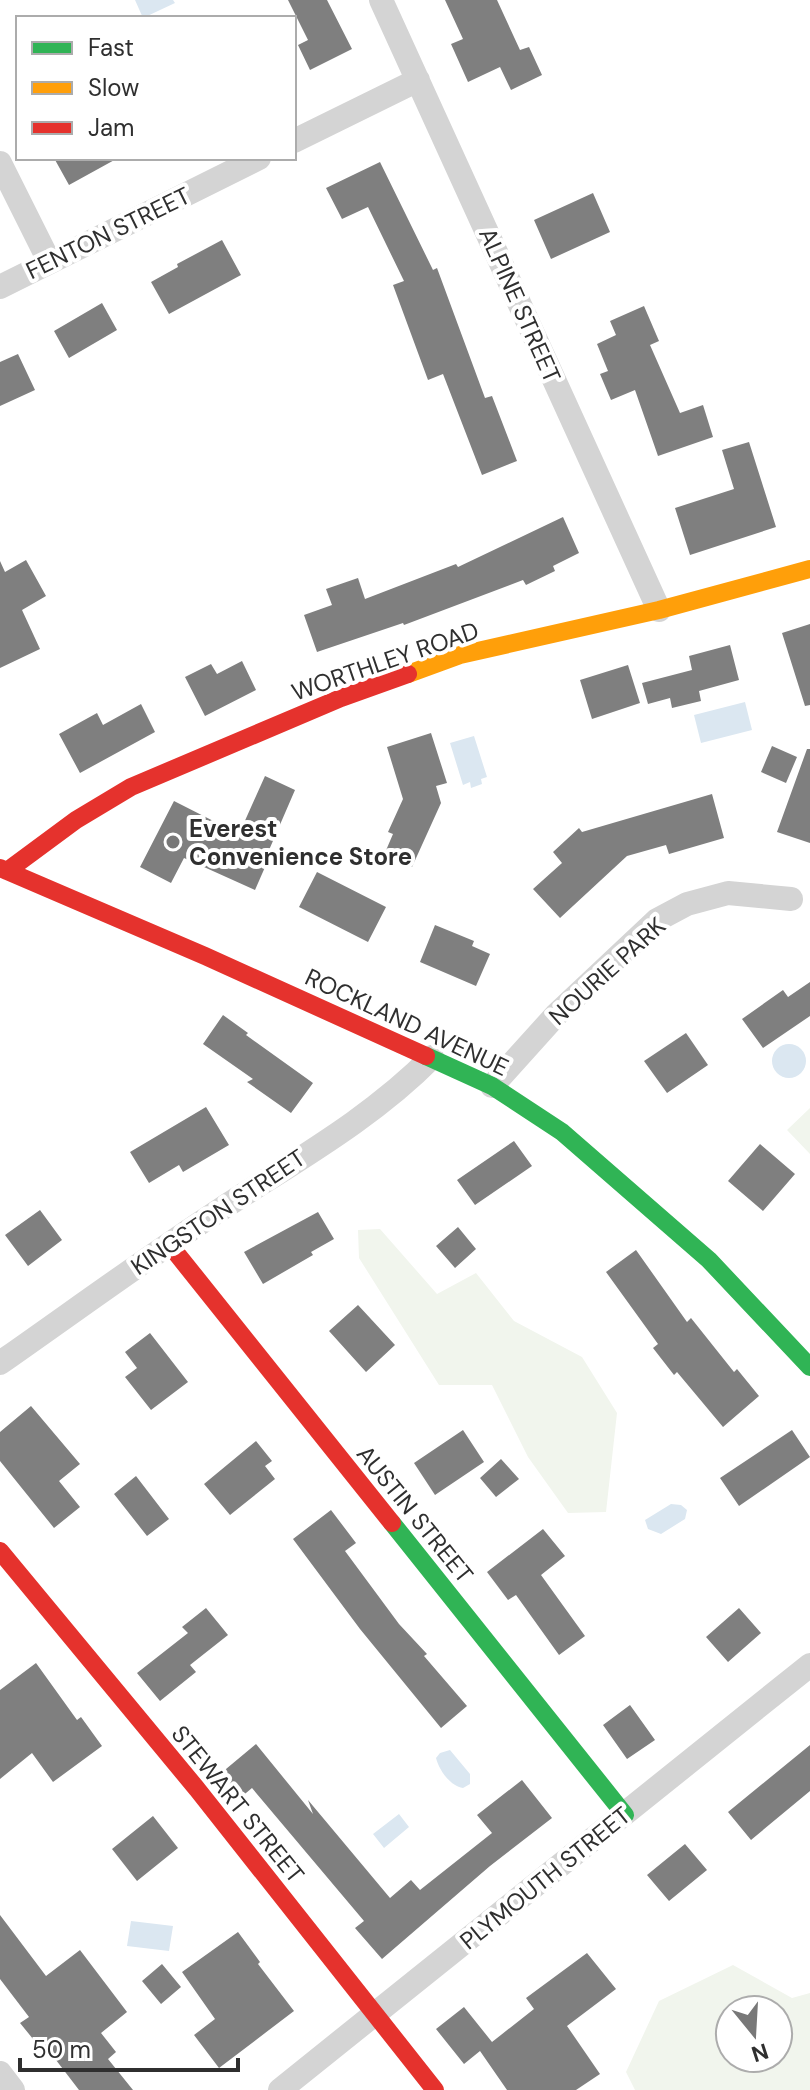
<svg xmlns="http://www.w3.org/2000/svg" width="810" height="2090" viewBox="0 0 810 2090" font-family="'DM Sans',sans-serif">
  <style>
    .green { fill: #f1f5ed; fill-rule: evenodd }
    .water { fill: #dbe7f1 }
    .building { fill: #7f7f7f }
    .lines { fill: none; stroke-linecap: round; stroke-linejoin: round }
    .street { stroke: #d4d4d4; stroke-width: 24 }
    .fast { stroke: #30b455; stroke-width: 18 }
    .slow { stroke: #ff9f0a; stroke-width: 18 }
    .jam { stroke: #e5322d; stroke-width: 18 }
    .poi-dot { fill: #787878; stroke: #fff; stroke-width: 3 }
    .labels { text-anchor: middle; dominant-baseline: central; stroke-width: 8; stroke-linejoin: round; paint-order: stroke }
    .street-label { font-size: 24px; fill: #2f2f2f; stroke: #fff }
    .poi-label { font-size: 24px; font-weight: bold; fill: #2f2f2f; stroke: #fff; text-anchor: start }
  </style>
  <rect width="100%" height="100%" fill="#fff"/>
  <path class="green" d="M810,1108v46l-23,-24z
    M380,1229l57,65 39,-21 38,48 68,36 35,56 -11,99 -38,1 -40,-56 -36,-72h-53l-80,-127 -1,-28z
    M733,1965l59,33 18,-5v97h-175l-9,-18 33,-71zM778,2010v48h-48v-48z"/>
  <path class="water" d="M135,0h38l2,3 -32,15z
    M745,702l7,28 -51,13 -7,-28z
    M474,736l13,41 -6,2 1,5 -11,4 -1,-6 -7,3 -13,-42z
    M772 1061a17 17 0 1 1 34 0a17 17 0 1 1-34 0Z
    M671,1504l10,1 6,5 -2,9 -24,15 -13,-5 -3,-9z
    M450,1750l20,24v10l-7,4c-13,-2 -24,-18 -27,-30l4,-5z
    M399,1814l10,13 -25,21 -11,-14z
    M131,1921l42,5 -4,25 -42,-5z"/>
  <path class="building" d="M288,0h39l25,49 -42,21 -12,-25 10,-5z
    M445,0h52l23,50 9,-3 13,28 -31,15 -11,-23 -32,15 -17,-38 12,-5z
    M54,158h64l-49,27z
    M380,162l53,108 4,-2 48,130 7,-2 25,65 -35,14 -39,-101 -15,6 -35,-95 11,-4 -36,-74 -26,12 -16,-31z
    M593,193l17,39 -59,27 -17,-39z
    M222,240l19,35 -72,39 -18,-32 27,-15 -1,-3z
    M102,303l15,27 -48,28 -15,-27z
    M644,306l15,35 -9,4 30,68 23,-8 10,32 -55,19 -23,-66 -24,10 -11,-26 8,-3 -11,-27 19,-9 -6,-14z
    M18,354l17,36 -35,16v-44z
    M749,442l27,85 -86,28 -15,-47 59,-19 -12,-39z
    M563,517l16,36 -26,13 2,5 -29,14 -3,-5 -119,45 -1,-2 -86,29 -13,-37 28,-10 -6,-16 32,-11 7,21 91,-35 2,3z
    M26,560l20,36 -24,14 18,39 -40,19v-107l5,11z
    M810,624v81l-5,1 -23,-73z
    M730,645l9,35 -40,11 2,10 -29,7 -2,-10 -22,6 -6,-21 50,-13 -3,-14z
    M242,661l14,29 -51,26 -20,-39 26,-13 6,10z
    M628,665l12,38 -48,16 -12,-39z
    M141,704l14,28 -75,41 -21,-39 38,-21 6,12z
    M431,733l16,50 -11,3 5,17 -29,64 -28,-12 9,-21 -5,-2 15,-33 -16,-52z
    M772,746l25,11 -11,26 -25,-11z
    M807,749h3v94l-33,-11z
    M265,776l30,14 -29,67 3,1 -14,32 -71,-32 -13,25 -31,-16 34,-66 65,33z
    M712,794l12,44 -55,16 -3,-9 -39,11 -67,62 -27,-29 29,-26 -9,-11 26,-24 3,4z
    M317,872l69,35 -18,35 -69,-35z
    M435,925l39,16 -2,5 18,8 -14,32 -56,-24z
    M810,982v34l-47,32 -21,-29 41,-29 5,7z
    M223,1015l25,18 -2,2 67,48 -22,30 -44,-31 6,-3 -50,-35z
    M686,1033l22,32 -41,28 -23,-32z
    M206,1107l23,38 -46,27 -4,-7 -30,18 -19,-31z
    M514,1141l18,25 -57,39 -18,-25z
    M760,1144l35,30 -32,37 -35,-30z
    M40,1210l22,30 -34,26 -23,-31z
    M318,1212l16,27 -23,13 2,3 -50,29 -19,-32z
    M458,1227l18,22 -21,19 -19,-22z
    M636,1250l51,72 4,-4 43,54 3,-3 22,27 -36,31 -46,-55 -3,3 -21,-27 5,-4 -52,-72z
    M358,1305l37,40 -29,27 -37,-41z
    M150,1333l38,49 -37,28 -26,-33 12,-9 -12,-16z
    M31,1406l49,58 -21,17 21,26 -26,21 -54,-67v-29z
    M463,1430l21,32 -49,33 -21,-32z
    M792,1430l18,27 -71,49 -19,-28z
    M256,1441l16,20 -7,5 10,13 -45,36 -26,-31z
    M501,1459l18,20 -23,18 -16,-19z
    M136,1476l33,43 -22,17 -33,-42z
    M331,1510l25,33 -11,8 54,73 28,30 -3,2 43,50 -26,22 -81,-99 -67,-90z
    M543,1529l22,27 -24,19 44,61 -26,19 -43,-60 -8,5 -21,-28z
    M206,1608l22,27 -38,30 6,7 -36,29 -23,-28 51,-40 -6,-6z
    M739,1608l22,25 -33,29 -22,-25z
    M36,1663l41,57 4,-3 21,29 -49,36 -21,-29 -32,26v-89z
    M630,1705l25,35 -28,19 -24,-34z
    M256,1744l57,70 -5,-14 82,98 21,-18 9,10 72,-57 -15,-18 45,-35 30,38 -62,48 -108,93 -27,-31 9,-7 -112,-133 -12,10 -20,-24z
    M810,1745v46l-59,49 -23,-28z
    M153,1816l25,32 -41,33 -25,-32z
    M685,1844l22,26 -38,31 -22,-26z
    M0,1915l46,61 34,-26 47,62 -26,21 15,19 -8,7 25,31h-54l-33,-43 -4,3 -22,-27 9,-6 -29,-38z
    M238,1932l22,30 -2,2 36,47 -75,57 -25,-33 21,-16 -33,-47z
    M587,1953l29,36 -49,37 33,48 -24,16h-69l-27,-39 -16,13 -28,-35 28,-22 28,35 42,-33 -8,-11z
    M162,1964l19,23 -20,17 -19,-23z"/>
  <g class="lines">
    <path class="street" d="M381,0l278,610
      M294,141l124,-61
      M0,163l49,98
      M0,287l259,-129
      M492,1086l64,-71 101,-95 30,-16 41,-11 63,6
      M0,1363c73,-51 145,-104 220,-153 73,-48 151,-91 212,-153
      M0,2073l13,17
      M280,2090l530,-425"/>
    <path class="fast" d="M426,1056l66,30 70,46 147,128 101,107
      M392,1523l233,292"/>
    <path class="slow" d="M408,674l52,-19 199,-45 151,-41"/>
    <path class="jam" d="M0,868l205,88 221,100
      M7,871l69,-51 55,-33 210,-89 67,-24
      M169,1244l223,279
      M0,1551l197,238 238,301"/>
  </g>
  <circle class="poi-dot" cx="173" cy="842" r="8"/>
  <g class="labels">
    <g class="street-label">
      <text transform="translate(108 233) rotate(-26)">FENTON STREET</text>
      <text transform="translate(520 305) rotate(66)">ALPINE STREET</text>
      <text transform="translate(385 661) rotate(-19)">WORTHLEY ROAD</text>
      <text transform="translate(607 971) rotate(-42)">NOURIE PARK</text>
      <text transform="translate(407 1022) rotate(25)">ROCKLAND AVENUE</text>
      <text transform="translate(218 1212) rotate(-34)">KINGSTON STREET</text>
      <text transform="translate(415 1514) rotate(51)">AUSTIN STREET</text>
      <text transform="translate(238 1804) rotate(51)">STEWART STREET</text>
      <text transform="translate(545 1878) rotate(-39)">PLYMOUTH STREET</text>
    </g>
    <g class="poi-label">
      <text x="189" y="828">Everest<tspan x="189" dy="28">Convenience Store</tspan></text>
    </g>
  </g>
  <rect x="16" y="16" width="280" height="144" fill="#ffffff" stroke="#acacac" stroke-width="2"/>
  <rect x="32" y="42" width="40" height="12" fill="#30b455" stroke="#acacac" stroke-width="2"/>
  <text x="88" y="56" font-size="24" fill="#2f2f2f">Fast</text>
  <rect x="32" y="82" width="40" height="12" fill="#ff9f0a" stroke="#acacac" stroke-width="2"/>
  <text x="88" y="96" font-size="24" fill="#2f2f2f">Slow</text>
  <rect x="32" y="122" width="40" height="12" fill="#e5322d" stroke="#acacac" stroke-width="2"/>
  <text x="88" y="136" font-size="24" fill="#2f2f2f">Jam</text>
  <g transform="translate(754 2034) rotate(162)"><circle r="38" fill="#ffffff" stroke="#acacac" stroke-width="2"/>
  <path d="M0-6L14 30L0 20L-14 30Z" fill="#787878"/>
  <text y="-12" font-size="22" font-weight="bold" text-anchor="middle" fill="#2f2f2f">N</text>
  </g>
  <path d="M20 2058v12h218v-12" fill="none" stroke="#2f2f2f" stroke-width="4"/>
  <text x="32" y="2058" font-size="24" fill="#2f2f2f" stroke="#ffffff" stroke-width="6" paint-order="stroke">50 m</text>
</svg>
